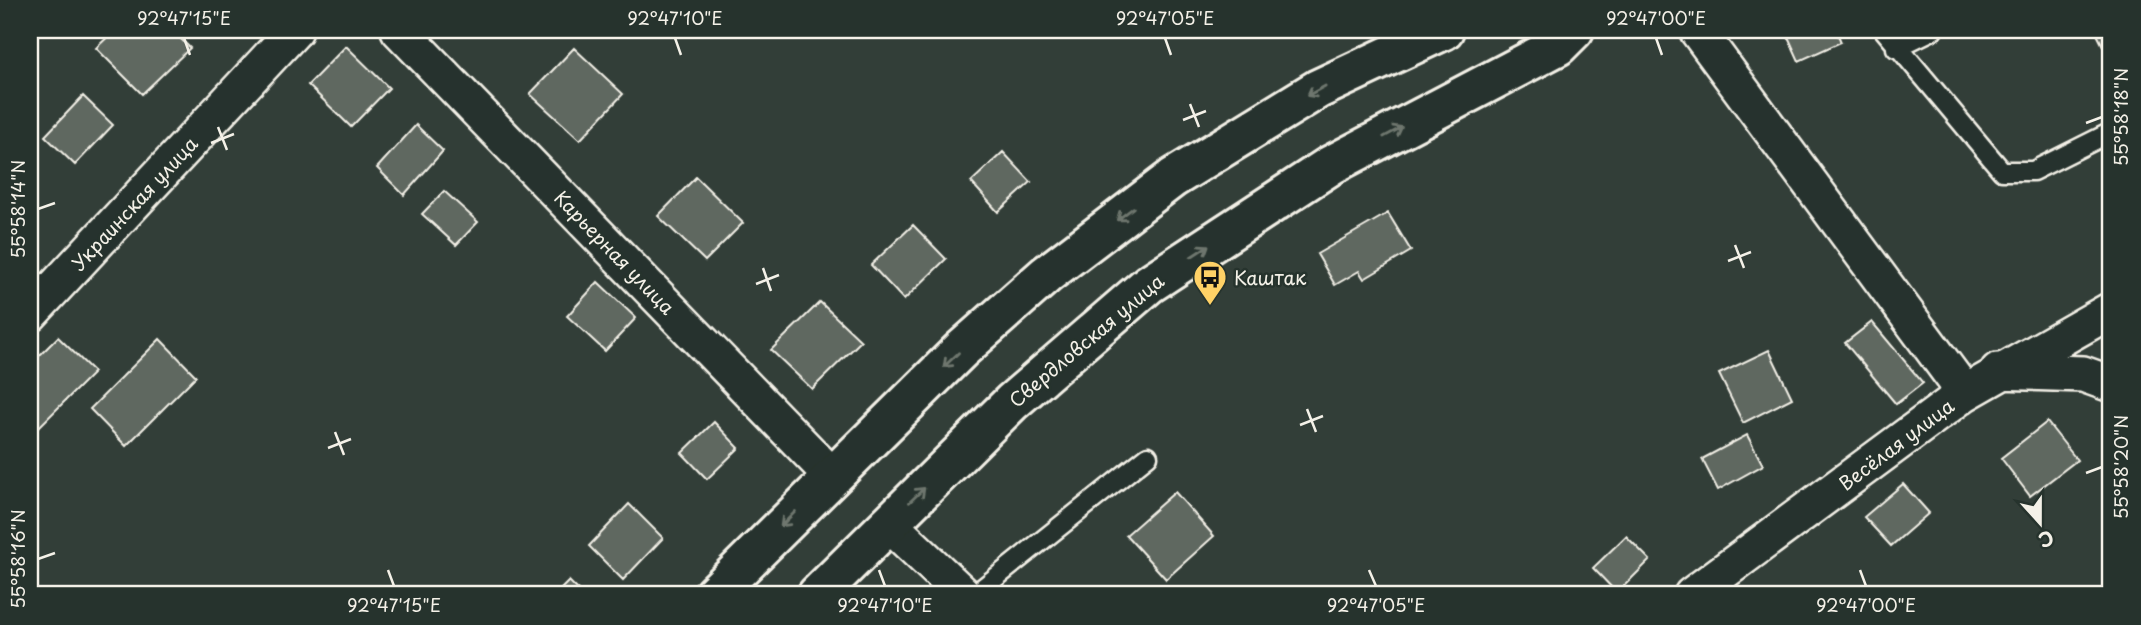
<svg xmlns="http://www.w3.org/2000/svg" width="2141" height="625" viewBox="0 0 2141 625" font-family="'Playpen Sans',sans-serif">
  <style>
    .building { fill: #5f6861; stroke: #f4f1e8; stroke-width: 2 }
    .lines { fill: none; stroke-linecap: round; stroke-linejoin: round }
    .service-casing { stroke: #f4f1e8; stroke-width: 23 }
    .minor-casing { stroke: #f4f1e8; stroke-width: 40 }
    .trunk-casing { stroke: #f4f1e8; stroke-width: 44 }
    .service { stroke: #26332d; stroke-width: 18 }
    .minor { stroke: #26332d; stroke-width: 35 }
    .trunk { stroke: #26332d; stroke-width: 38 }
    .oneway { stroke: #6e766e }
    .ticks { fill: none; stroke: #f4f1e8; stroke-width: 2.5 }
    .labels { text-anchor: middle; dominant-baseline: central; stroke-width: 5; stroke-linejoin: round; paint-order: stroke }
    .street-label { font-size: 19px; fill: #f4f1e8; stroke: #26332d }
    .poi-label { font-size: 19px; fill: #f4f1e8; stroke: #26332d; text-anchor: start }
    .neatline { fill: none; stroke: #f4f1e8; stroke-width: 2.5 }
    .ticks-label { font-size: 18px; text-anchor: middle; fill: #f4f1e8 }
  </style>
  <rect width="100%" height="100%" fill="#323e38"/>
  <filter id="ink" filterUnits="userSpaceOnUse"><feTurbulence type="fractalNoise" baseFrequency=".0143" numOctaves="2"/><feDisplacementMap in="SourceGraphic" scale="14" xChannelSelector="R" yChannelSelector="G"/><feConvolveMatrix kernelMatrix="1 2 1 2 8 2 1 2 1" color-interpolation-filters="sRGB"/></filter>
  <g filter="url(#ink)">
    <path class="building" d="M115,30h57l18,18 -48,46 -46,-46z
      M1785,30h51l5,12 -42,19z
      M2095,30h16v29l-1,1z
      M346,46l43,42 -38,39 -43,-42z
      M574,48l49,46 -43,46 -50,-46z
      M83,96l30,29 -38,40 -30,-29z
      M416,125l27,26 -39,44 -27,-27z
      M1003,152l28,30 -33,30 -27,-30z
      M696,177l47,46 -38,38 -47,-45z
      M444,191l34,31 -22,23 -34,-31z
      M1388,213l23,38 -47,28 -5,-8 -24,14 -18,-31z
      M913,225l33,34 -42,41 -33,-35z
      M598,282l38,36 -31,33 -38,-35z
      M820,302l41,39 -49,48 -41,-39z
      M1872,322l51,61 -27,21 -51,-61z
      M58,337l36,35 -62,62 -2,-3v-66z
      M160,339l36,37 -70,70 -36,-37z
      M1769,350l23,48 -49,25 -24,-49z
      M714,422l25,26 -32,31 -25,-26z
      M2047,422l30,38 -47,36 -29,-38z
      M1747,435l16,30 -45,25 -16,-31z
      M1903,484l26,29 -38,33 -27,-29z
      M1175,492l39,44 -48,43 -40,-44z
      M629,504l34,34 -40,42 -34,-34z
      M1626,536l24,24 -33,33 -24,-25z
      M569,581l14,14h-28z"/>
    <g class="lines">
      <defs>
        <path id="service" d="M1884,30l118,141h31l78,-39
          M1896,48l37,-18
          M974,595l174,-139"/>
        <path id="minor" d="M399,30l432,445
          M1697,30l268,363
          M30,314l265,-284
          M1998,371l85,3 28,10
          M888,523l76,72
          M1692,595l273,-202 146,-83"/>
        <path id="trunk" d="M713,595l248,-245 86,-76 126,-96 145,-89 126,-59
          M817,595l195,-193 137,-118 182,-119 227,-119 16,-16"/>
      </defs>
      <use href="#service" class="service-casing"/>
      <use href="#minor" class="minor-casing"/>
      <use href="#trunk" class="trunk-casing"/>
      <use href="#service" class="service"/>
      <use href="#minor" class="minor"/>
      <use href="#trunk" class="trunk"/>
    </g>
    <defs><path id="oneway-shaft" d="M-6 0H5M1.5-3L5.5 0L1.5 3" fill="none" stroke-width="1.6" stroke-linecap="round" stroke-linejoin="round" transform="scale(1.75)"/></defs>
    <g class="oneway">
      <use href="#oneway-shaft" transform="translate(1316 91) rotate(151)"/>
      <use href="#oneway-shaft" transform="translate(1393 132) rotate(-28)"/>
      <use href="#oneway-shaft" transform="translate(1125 214) rotate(143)"/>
      <use href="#oneway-shaft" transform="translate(1200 251) rotate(-33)"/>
      <use href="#oneway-shaft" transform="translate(951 360) rotate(136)"/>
      <use href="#oneway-shaft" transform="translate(917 495) rotate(-44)"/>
      <use href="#oneway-shaft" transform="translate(788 519) rotate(135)"/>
    </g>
  </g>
  <path class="ticks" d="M184,38l6,17M675,38l6,17M1165,38l6,17M1656,38l6,17M1190,104l9,23M1183,120l23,-9M2086,123l16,-6M218,127l9,23M211,143l23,-9M38,209l17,-6M1735,245l9,23M1728,261l23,-9M763,268l8,23M756,284l23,-9M1307,409l9,23M1300,425l23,-9M335,432l9,23M328,448l23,-9M2086,473l16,-6M38,559l17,-6M388,570l6,16M879,570l6,16M1369,570l7,16M1860,570l6,16"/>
  <defs>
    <symbol id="bus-pin" viewBox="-11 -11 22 30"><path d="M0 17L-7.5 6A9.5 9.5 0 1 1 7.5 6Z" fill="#ffd166" stroke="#26332d"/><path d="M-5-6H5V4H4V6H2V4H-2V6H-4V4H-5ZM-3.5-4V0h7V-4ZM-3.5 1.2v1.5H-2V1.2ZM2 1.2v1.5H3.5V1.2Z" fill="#111"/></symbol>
  </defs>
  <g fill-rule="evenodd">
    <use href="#bus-pin" x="1191" y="258" width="38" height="52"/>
  </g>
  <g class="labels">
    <g class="street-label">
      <text transform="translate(134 203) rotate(-47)">Украинская улица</text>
      <text transform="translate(615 252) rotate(46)">Карьерная улица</text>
      <text transform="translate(1086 340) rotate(-40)">Свердловская улица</text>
      <text transform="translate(1896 444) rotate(-37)">Весёлая улица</text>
    </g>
    <g class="poi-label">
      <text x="1234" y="277">Каштак</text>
    </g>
  </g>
  <rect width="2141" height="625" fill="none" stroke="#26332d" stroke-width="77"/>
  <g transform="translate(2040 523) rotate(159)" stroke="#26332d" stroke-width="5" paint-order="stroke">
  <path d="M0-5L12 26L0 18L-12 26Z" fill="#f4f1e8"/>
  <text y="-10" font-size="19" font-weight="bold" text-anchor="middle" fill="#f4f1e8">С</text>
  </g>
  <rect x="38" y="38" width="2064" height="548" class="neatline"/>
  <g class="ticks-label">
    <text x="184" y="25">92°47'15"E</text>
    <text x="675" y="25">92°47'10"E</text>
    <text x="1165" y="25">92°47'05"E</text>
    <text x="1656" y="25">92°47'00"E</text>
    <text transform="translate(2122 117) rotate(-90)" y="6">55°58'18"N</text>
    <text transform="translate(19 209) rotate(-90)" y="6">55°58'14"N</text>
    <text transform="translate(2122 467) rotate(-90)" y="6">55°58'20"N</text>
    <text transform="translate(19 559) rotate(-90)" y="6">55°58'16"N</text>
    <text x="394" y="612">92°47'15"E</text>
    <text x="885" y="612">92°47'10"E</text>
    <text x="1376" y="612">92°47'05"E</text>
    <text x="1866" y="612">92°47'00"E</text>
  </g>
</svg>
